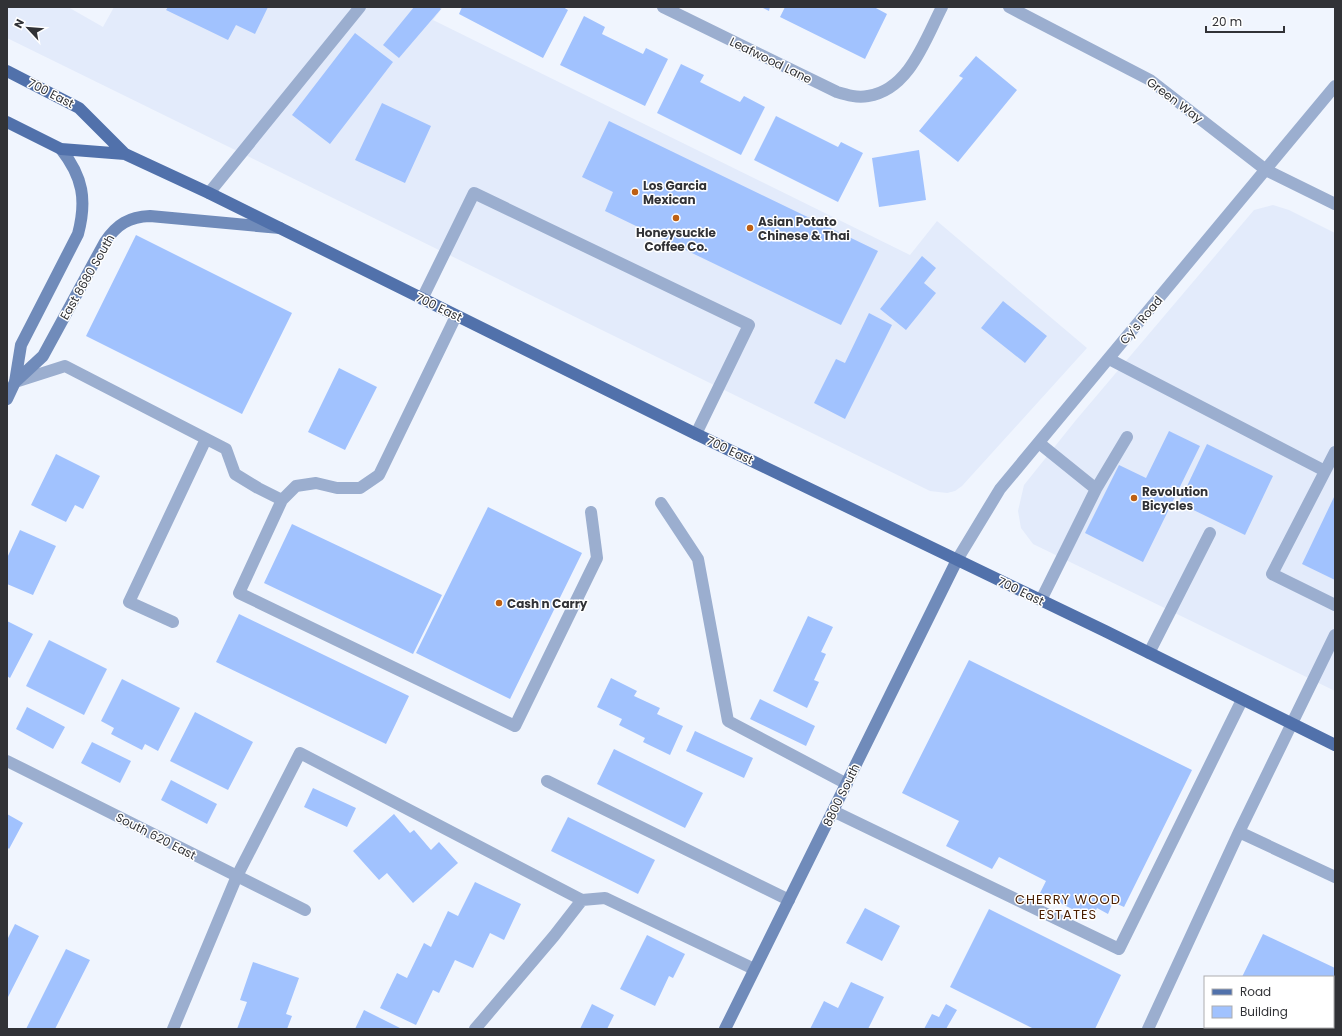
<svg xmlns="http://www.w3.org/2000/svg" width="1342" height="1036" viewBox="0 0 1342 1036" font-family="Poppins,sans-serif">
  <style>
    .built { fill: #e3ebfb }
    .building { fill: #a1c2fe }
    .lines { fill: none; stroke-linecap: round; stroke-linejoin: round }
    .lane { stroke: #9baecf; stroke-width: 12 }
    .street { stroke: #9baecf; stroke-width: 12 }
    .secondary { stroke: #708bba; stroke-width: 12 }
    .primary { stroke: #5171ab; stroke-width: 12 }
    .poi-dot { fill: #bd5f13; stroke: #fff; stroke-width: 1.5 }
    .labels { text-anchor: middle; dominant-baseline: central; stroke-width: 3; stroke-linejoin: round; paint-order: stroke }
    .street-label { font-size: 12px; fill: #313236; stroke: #fff }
    .poi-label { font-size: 12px; font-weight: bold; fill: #313236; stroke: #fff; text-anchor: start }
    .neighbourhood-label { font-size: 13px; letter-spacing: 1px; fill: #4a1e00; stroke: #fff }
  </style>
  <rect width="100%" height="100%" fill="#f0f5fe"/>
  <path class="built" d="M7,7h61l35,20 11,-20h329l-10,13 477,235 27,-34 150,127 -125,138 -7,5 -8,2 -17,-2 -923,-453z
    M1273,205l16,5 46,23v458l-302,-147 -12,-16 -3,-17 6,-26 52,-65 178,-210z"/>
  <path class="building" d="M168,7h100l-13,27 -19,-9 -8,15 -62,-30z
    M414,7h25l2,2 -42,49 -16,-13z
    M462,7h101l5,3 -25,48 -84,-44z
    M761,7h9l-1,4z
    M785,7h89l13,7 -22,45 -85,-42z
    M584,16l21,11 -3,7 41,20 3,-6 22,11 -23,47 -85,-41z
    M355,33l38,29 -63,82 -38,-29z
    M976,56l41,34 -59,72 -39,-31 44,-53 -4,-2z
    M681,64l23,11 -4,7 40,20 4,-6 21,11 -24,48 -84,-42z
    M382,103l49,23 -26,57 -50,-23z
    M776,116l62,31 3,-5 22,11 -25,49 -84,-42z
    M609,121l269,130 -37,74 -236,-114 8,-19 -31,-15z
    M919,150l7,50 -47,7 -7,-49z
    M136,235l156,78 -50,101 -156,-78z
    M922,256l14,12 -12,15 12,10 -30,37 -26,-21z
    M1003,301l44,35 -22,27 -44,-35z
    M869,313l23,12 -47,94 -31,-16 22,-44 9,4z
    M339,368l38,19 -32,63 -37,-18z
    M1169,431l31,15 -57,116 -58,-29 34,-68 27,13z
    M1207,444l66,32 -28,59 -66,-32z
    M56,454l44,22 -17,33 -8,-4 -9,17 -35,-17z
    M1335,495v85l-33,-16z
    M488,507l94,46 -72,146 -94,-46z
    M292,524l150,71 -29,59 -149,-71z
    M20,530l36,16 -23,49 -26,-11v-26z
    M239,614l170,82 -23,48 -170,-82z
    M808,616l25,11 -12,25 5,2 -12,26 5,2 -12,26 -34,-17z
    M7,621l26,13 -23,44 -3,-2z
    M49,640l58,29 -23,46 -58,-29z
    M969,660l223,110 -68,137 -11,-5 -5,12 -11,-6 -5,11 -52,-26 6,-12 -47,-24 -7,12 -46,-23 13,-25 -57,-28z
    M611,678l26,13 -3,5 26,12 -3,6 26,12 -13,29 -27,-13 2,-4 -26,-13 3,-6 -25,-12z
    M122,679l58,29 -22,43 -13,-7 -3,6 -31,-16 3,-6 -13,-7z
    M760,699l55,27 -9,20 -56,-27z
    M27,707l38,20 -12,22 -37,-20z
    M195,712l58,30 -25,48 -58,-29z
    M695,731l58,27 -9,20 -58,-27z
    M92,742l39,19 -11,22 -39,-20z
    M614,749l89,44 -18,35 -88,-44z
    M171,780l46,24 -10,20 -46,-24z
    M313,788l43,20 -9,19 -43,-20z
    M7,814l16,9 -14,26 -2,-2z
    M394,814l16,19 4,-3 17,20 8,-8 19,21 -45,40 -26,-30 -8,7 -26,-29z
    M568,817l87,43 -17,34 -87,-43z
    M475,882l46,22 -17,36 -14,-7 -17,35 -18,-8 -16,33 -6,-3 -17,35 -36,-17 17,-35 10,5 17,-35 7,4 17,-36 10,5z
    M865,908l35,18 -18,35 -36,-18z
    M989,909l132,66 -26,54h-61l-84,-42z
    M15,924l24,12 -32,63v-59z
    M1263,934l72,34v61h-118l1,-2h115v-50h-91z
    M647,935l38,19 -12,24 -4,-2 -14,30 -35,-17z
    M66,949l24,11 -35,69h-29z
    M253,962l46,16 -13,36 6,2 -5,13h-50l10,-27 -7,-2z
    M851,982l33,15 -16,32h-58l14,-28 14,7z
    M592,1004l22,11 -7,14h-27z
    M946,1004l11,6 -11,19h-22l8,-15 7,3z
    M364,1010l38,19h-47z"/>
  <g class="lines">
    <path class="lane" d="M209,193l151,-186
      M422,299l52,-106 275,132 -53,109
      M1109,359l216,112
      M15,382l50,-16 161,83 9,25 23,14 24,12 14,-14 20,-3 21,5h23l19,-13 77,-159
      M1039,443l57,46
      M1335,452l-63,122 63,31
      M282,500l-43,93 276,133 82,-168 -6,-46
      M661,503l37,56 30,162 119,63
      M1041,600l55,-111 31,-52
      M173,622l-44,-20 77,-163
      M1149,653l61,-120
      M547,781l242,119
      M833,811l286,138 123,-249
      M1239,832l96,45
      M173,1029l64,-153 63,-123 282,147
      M475,1029l79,-93 28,-36 23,-2 149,71
      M1148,1029l91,-197 96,-197"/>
    <path class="street" d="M663,7l174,85c10,3 20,6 31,4 41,-6 57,-56 74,-89
      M1009,7l141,73 116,90 69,34
      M957,560l43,-71 335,-403
      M7,761l298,149"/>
    <path class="secondary" d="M15,382l28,-26 62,-114c12,-18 24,-25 45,-26l130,12
      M7,399l8,-17 6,-37 57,-111c9,-34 5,-57 -17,-85
      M725,1029l232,-469"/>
    <path class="primary" d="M7,71l72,37 46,46
      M7,122l54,27 64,5 84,39 487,241 409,197 230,114"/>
  </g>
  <g class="poi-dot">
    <circle cx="635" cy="192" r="4"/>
    <circle cx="676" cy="218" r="4"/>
    <circle cx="750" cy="228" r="4"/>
    <circle cx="1134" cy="498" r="4"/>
    <circle cx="499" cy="603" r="4"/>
  </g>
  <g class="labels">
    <g class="street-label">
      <text transform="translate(771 60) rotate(26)">Leafwood Lane</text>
      <text transform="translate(51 93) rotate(27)">700 East</text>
      <text transform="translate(1175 100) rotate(37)">Green Way</text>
      <text transform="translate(87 277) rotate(-60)">East 8680 South</text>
      <text transform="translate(439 307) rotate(26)">700 East</text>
      <text transform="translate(1141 320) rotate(-50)">Cy's Road</text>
      <text transform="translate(730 450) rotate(25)">700 East</text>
      <text transform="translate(1021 591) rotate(26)">700 East</text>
      <text transform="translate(841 795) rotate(-64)">8800 South</text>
      <text transform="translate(156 836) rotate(27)">South 620 East</text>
    </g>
    <g class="poi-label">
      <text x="643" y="185">Los Garcia<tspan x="643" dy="14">Mexican</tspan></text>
      <text x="758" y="221">Asian Potato<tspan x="758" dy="14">Chinese &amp; Thai</tspan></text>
      <text x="676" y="232" text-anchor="middle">Honeysuckle<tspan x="676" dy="14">Coffee Co.</tspan></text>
      <text x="1142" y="491">Revolution<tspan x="1142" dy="14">Bicycles</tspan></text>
      <text x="507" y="603">Cash n Carry</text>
    </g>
    <g class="neighbourhood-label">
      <text x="1068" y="899">CHERRY WOOD<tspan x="1068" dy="15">ESTATES</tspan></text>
    </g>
  </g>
  <rect width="1342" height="1036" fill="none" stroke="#313236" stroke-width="16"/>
  <rect x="1204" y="976" width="130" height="52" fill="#ffffff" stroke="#adadaf"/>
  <rect x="1212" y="989" width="20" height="6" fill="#5171ab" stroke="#adadaf"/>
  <text x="1240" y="996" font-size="12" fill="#313236">Road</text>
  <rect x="1212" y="1006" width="20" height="12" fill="#a1c2fe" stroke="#adadaf"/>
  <text x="1240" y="1016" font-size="12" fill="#313236">Building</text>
  <g transform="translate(28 28) rotate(296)" stroke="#ffffff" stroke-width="3" paint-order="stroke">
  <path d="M0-3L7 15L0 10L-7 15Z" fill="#313236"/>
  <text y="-6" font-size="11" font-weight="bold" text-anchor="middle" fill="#313236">N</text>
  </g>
  <path d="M1206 26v6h78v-6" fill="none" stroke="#313236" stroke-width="2"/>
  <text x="1212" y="26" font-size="12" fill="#313236" stroke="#ffffff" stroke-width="3" paint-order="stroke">20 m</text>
</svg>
